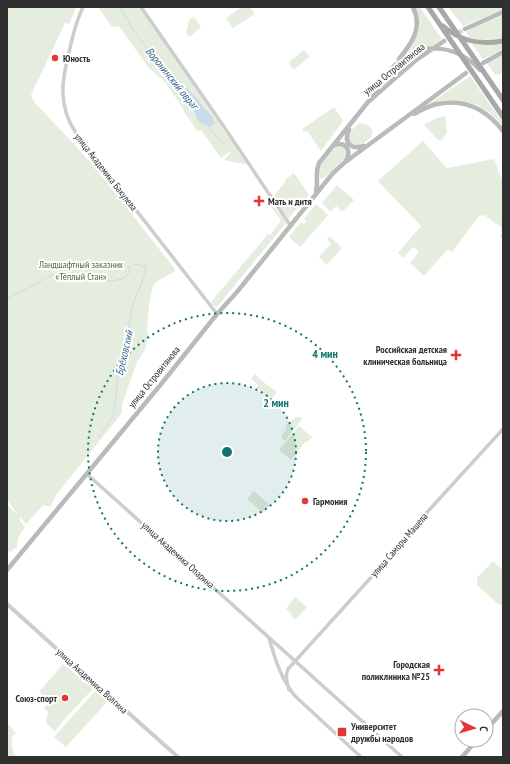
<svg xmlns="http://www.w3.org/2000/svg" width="510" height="764" viewBox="0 0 510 764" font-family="'PT Sans Narrow',sans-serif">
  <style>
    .green { fill: #e4edde }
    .water { fill: #cadcec }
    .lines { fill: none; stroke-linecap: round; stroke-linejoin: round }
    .stream { stroke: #cadcec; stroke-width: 1 }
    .secondary-tunnel { stroke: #d6d6d6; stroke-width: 4.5; stroke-dasharray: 4.5 2; stroke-linecap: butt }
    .minor { stroke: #cdcdcd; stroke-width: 3.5 }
    .tertiary { stroke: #cdcdcd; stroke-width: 4 }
    .secondary { stroke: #bababa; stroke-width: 4.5 }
    .primary { stroke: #a8a8a8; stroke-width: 5 }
    .ring { fill: none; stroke: #0f766e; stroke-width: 2; stroke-dasharray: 2 4 }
    .poi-dot { fill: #e53634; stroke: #fff; stroke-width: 1.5 }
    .labels { text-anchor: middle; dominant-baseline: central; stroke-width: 4; stroke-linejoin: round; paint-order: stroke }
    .poi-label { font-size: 10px; font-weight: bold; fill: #303030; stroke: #fff; text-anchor: start }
    .street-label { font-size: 10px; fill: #303030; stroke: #fff }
    .park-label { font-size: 10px; fill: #4e6c3d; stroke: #fff }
    .water-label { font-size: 11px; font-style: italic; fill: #3d6a92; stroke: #fff }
    .centre { fill: #0f766e; stroke: #fff; stroke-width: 2 }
    .ring-label { font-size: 12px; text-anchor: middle; font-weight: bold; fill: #0f766e; stroke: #fff; stroke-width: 4; stroke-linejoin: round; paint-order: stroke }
  </style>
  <rect width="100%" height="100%" fill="#fff"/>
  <path class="green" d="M7,7h69l-7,17 -4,-1 -34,72 3,7 40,42 22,25 79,100v2l-19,11c-7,8 -8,38 -9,49l1,3 -3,16 -8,12 -15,42v9l-66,82 -5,11h-5l-3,-1 -13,15 -4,4 -6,-7v4l5,6c-5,8 -8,10 -8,20l-7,5 -3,-3v-44l11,10 -11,-15z
    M98,7h42l106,156 -2,2 -2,-2h-5l-13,-3 6,-7 -1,-1 -8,6 -20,-28 -3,2 -14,-20 -2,-5 -17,-25 -17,-15 -29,-41 -7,1z
    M242,7h8l5,7 -22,14 -7,-10z
    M415,7h5l22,32 -11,8 -8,1 -16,6c10,-16 17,-29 8,-47z
    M448,7h55v3l-40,16z
    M503,15v23c-11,2 -22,2 -33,0l-4,-6 9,-5z
    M194,17l7,10 -11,10 -4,-4 3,-13z
    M472,44l15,1 16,-1v5l-20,10z
    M304,50l5,5v2l-14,12h-2l-4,-6v-1z
    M503,55v19l-8,1 -8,-12z
    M470,76l33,47 -1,2c-15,-18 -34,-27 -58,-25 -5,1 -10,3 -15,4z
    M334,107l9,14 -22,30 -14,-20 -3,1 -2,-3z
    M445,116l2,16 -5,8h-4l-13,-14 -1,-2 13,-6z
    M360,123c5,1 15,4 12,12 -1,3 -6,6 -9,9l-1,-1 -3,3 -7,-2c-8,-9 0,-15 8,-21z
    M423,141l24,27 47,-9 7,19h2v59l-4,1 3,-5 -1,-6 -17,-12 -5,1 -27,36 -4,-3 -24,27 -14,-13 9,-11 -6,-5 -10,11 -5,-5 23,-27 -43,-45z
    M336,146h7l4,5 -1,6 -12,11 -10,10 -3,1 -3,-3 2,-10 2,-4z
    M294,173l15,22 -21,24 -15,-22 13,-16 -1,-1z
    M337,185l17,15 -12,12 -6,-6 -5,6 -9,-9z
    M271,202l15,21 -69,84 -3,-1 -3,-4 57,-68 2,1 10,-13v-3l-11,-15z
    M316,204l12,11 -28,32 -11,-10 12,-15 3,2 2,-3 -2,-2z
    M330,236l12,12 -15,17 -8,-8 12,-13 -4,-5z
    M255,374l7,7 15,11 -5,6 -2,1 -13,-11 1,-3 -7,-6z
    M296,417h4l2,2 -9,12h-1l-7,10 -4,-4 6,-9 -2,-2z
    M299,426l13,11 -5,5 -1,-1 -15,19 -12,-10z
    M254,491l16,14 -7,8 -16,-14z
    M493,561l10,9v35h-4l-22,-20v-7z
    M295,597l12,10 -12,13 -4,-4 1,-2 -6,-5z
    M63,664l30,25 -23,24 -15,18 -9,-8 2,-11 -4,-4 6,-6 -11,-10z
    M95,691l12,11 -41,45 -12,-10z
    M7,723l8,9 1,1 -4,3c0,8 -1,16 5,21h-10z"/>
  <path class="water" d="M171,74l3,1 21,21 9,12 8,8 3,7 -5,4 -9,-4 -4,-3c-1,-12 -13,-21 -20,-30 -3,-4 -6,-9 -10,-13z"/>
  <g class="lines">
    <path class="stream" d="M120,7l13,22 25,35 12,12
      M209,127l10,13 7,7
      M133,264l14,3
      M7,299c8,-5 17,-8 25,-13 10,-6 19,-12 31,-12 17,0 57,17 67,-3l-2,-2 1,-3
      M99,437l13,-19 2,-6 4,-38 8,-22 3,-12v-16l3,-17 11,-28 3,-12"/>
    <path class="secondary-tunnel" d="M447,39l18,-10"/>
    <path class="minor" d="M83,7c-6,13 -10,27 -13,41 -8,31 -13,57 6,85l141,181
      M141,7l79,114 70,104
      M87,474l315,283
      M269,638c6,21 12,41 26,58l66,61
      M289,690c-2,-8 -4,-14 -1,-21l87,-96 45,-53 83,-91"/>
    <path class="tertiary" d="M7,604l71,64 100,89"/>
    <path class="secondary" d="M465,29l38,-17
      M399,59c13,-16 24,-31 14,-52
      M483,63l20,-11
      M394,67c26,-27 62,-23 86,3
      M372,96l8,-13 15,-18
      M414,114c7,-4 15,-8 23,-10 28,-6 49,5 66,27
      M349,129c-6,14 2,21 15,17
      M334,145c12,-4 18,5 12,16
      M316,191c3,-11 -2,-16 3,-28l49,-61 33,-29 14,-12 29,-20
      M7,570l155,-187 55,-69 20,-22 96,-119 11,-10 23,-17 99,-73
      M486,730l17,-19
      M462,757l15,-17"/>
    <path class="primary" d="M428,7l75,110
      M439,7l64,93
      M443,26c17,15 38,19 60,15"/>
  </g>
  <circle cx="227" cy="452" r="69" fill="#0f766e" fill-opacity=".12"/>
  <g class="ring">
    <circle cx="227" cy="452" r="69"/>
    <circle cx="227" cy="452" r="139"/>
  </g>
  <g class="poi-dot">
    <circle cx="55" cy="58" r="4"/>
    <path d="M257 195h4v4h4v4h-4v4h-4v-4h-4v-4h4z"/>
    <path d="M454 349h4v4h4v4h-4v4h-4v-4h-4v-4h4z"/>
    <circle cx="305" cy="501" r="4"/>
    <path d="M437 664h4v4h4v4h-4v4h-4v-4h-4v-4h4z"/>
    <circle cx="65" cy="698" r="4"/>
    <rect x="337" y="727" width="10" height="10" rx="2"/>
  </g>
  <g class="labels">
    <g class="poi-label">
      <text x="63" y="58">Юность</text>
      <text x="268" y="201">Мать и дитя</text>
      <text x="447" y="349" text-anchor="end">Российская детская<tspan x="447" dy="12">клиническая больница</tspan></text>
      <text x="313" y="501">Гармония</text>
      <text x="430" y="664" text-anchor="end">Городская<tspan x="430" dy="12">поликлиника №25</tspan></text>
      <text x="57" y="698" text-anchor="end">Союз-спорт</text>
      <text x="351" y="726">Университет<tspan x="351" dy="12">дружбы народов</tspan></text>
    </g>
    <g class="street-label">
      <text transform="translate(394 69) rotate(-39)">улица Островитянова</text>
      <text transform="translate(106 172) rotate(52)">улица Академика Бакулева</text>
      <text transform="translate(154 377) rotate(-51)">улица Островитянова</text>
      <text transform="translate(399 545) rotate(-49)">улица Саморы Машела</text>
      <text transform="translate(178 555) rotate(42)">улица Академика Опарина</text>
      <text transform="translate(92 681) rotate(42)">улица Академика Волгина</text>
    </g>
    <g class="park-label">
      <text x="81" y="264">Ландшафтный заказник<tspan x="81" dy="12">«Тёплый Стан»</tspan></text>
    </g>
    <g class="water-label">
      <text transform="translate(172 78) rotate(51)">Воронинский овраг</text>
      <text transform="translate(124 353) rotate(-77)">Брёховский</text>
    </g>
  </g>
  <circle cx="227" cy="452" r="6" class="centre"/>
  <g class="ring-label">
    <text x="325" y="358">4 мин</text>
    <text x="276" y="407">2 мин</text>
  </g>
  <rect width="510" height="764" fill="none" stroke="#303030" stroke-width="16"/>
  <g transform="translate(474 728) rotate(95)"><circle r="19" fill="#ffffff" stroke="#acacac"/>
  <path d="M0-3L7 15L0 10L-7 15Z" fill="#e53634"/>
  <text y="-6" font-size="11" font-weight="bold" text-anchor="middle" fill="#303030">С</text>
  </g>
</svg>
